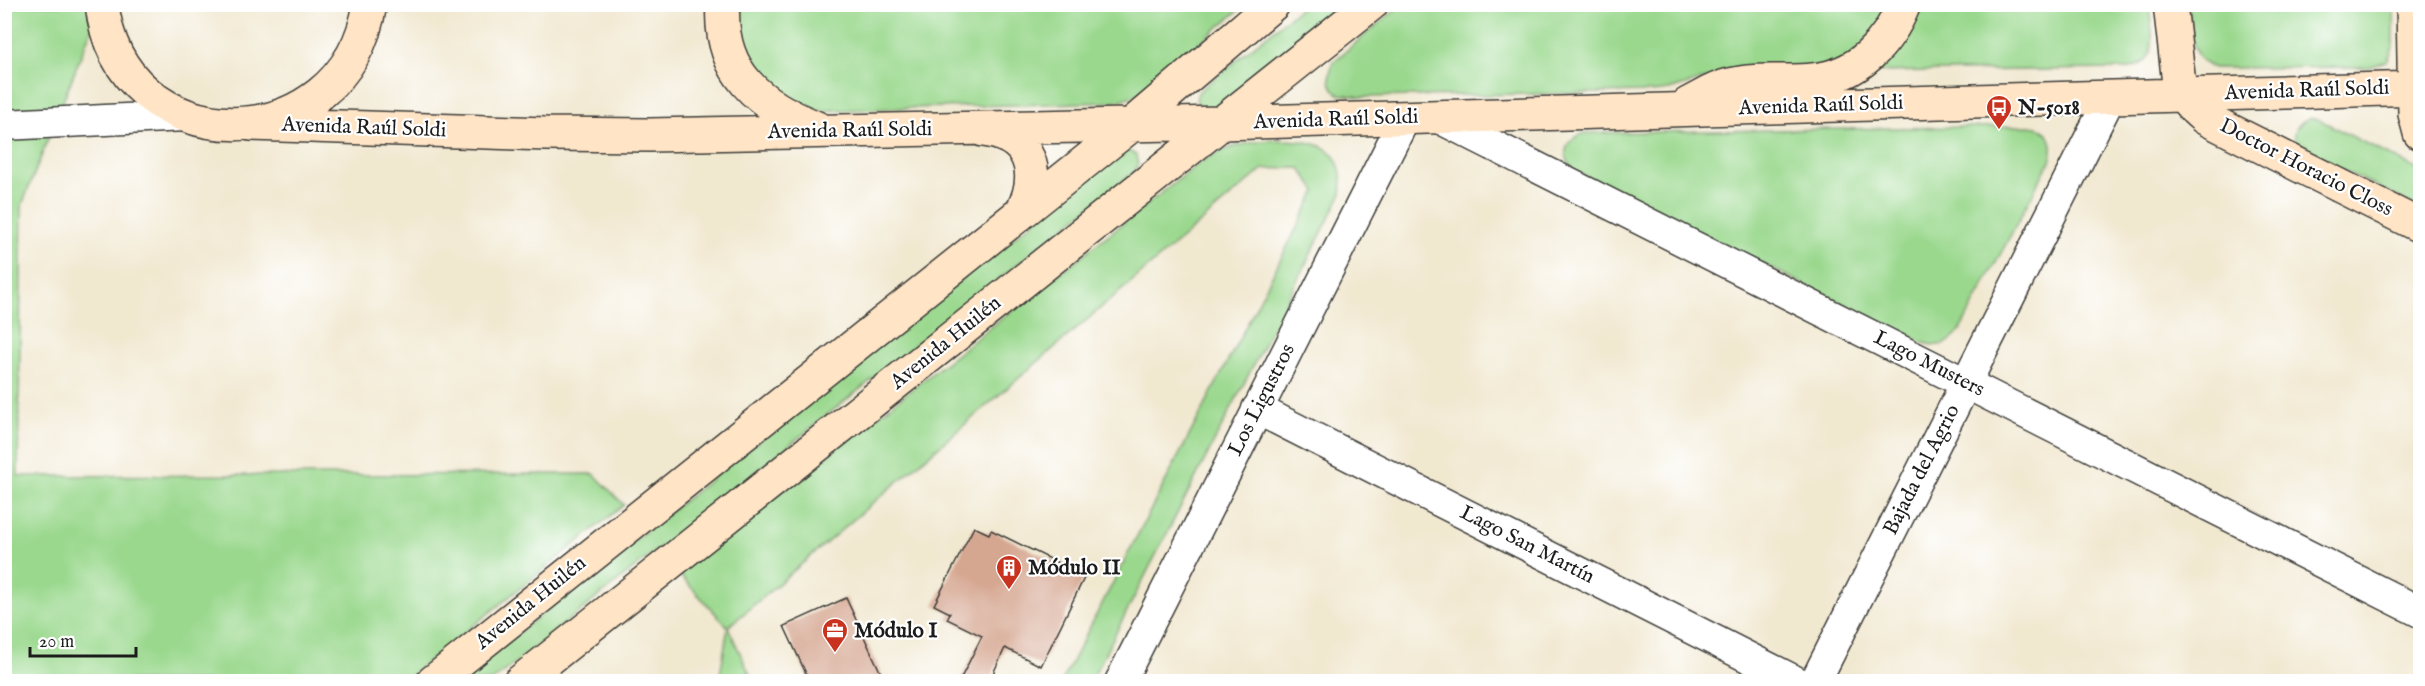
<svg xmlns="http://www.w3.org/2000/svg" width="2425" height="686" viewBox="0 0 2425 686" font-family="'IM FELL English',serif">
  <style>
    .green { fill: #9ad88d; stroke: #5b7a54; stroke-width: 1.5 }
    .building { fill: #d5a690 }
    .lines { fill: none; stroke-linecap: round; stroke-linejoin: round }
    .street-casing { stroke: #3c3b37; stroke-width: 33 }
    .secondary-casing { stroke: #3c3b37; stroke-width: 36 }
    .street { stroke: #fff; stroke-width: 30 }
    .secondary { stroke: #ffe4c6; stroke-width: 33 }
    .labels { text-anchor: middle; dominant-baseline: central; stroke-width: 4.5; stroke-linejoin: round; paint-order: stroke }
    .street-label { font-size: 21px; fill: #1c1c1c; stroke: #fff }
    .poi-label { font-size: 21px; font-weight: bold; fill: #1c1c1c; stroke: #fff; text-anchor: start }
  </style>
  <rect width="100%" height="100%" fill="#fff"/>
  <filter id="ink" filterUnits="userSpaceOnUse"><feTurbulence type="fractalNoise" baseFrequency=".0167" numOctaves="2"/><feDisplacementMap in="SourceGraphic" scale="12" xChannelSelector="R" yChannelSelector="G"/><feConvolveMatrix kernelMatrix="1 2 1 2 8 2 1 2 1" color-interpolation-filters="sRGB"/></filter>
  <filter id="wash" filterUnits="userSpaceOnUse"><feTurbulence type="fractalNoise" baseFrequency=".008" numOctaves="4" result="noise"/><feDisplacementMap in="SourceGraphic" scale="24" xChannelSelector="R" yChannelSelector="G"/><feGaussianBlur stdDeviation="1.35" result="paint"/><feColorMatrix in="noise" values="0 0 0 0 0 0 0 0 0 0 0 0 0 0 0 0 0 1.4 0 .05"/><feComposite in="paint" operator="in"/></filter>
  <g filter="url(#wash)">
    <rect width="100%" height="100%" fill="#f1e8d0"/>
    <path class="green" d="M4,5h97l-79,200 -4,271 576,-2 30,31 -220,176h-399z
      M731,5h514l-107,89 -23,8 -307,9 -57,-34z
      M1304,5h40l-129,105c-12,-1 -24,-5 -16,-19z
      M1401,5h494l-49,59 -138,14 -39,12 -17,2 -291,5 -23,-3c-11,-9 -9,-20 -5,-32z
      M1915,5h234c2,28 14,61 -26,64l-259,3z
      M2189,5h205v40l-7,16 -18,6 -155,1c-26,-9 -23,-40 -25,-63z
      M2309,118l11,2 100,51v38l-119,-60c-11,-13 -6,-25 8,-31z
      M2031,126c19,2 25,18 19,35l-91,171c-11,14 -22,16 -38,10l-345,-170c-16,-16 -13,-33 10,-39z
      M1272,140c40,0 75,2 69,55l-250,486h-29l254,-490 -16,-23 -37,1 -535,458 25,54h-34l9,-54 -50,-54 523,-411c23,-15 44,-19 71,-22z
      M1129,151l7,4 2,10 -3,6 -643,510 -35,1 664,-530z"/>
    <g id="blocks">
      <path class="building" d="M974,527l15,7 2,-4 94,46 -44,90 -36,-18 -16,34h-30l23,-46 -35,-17 3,-6 -16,-8z
        M846,598l39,84h-75l-26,-56z"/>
    </g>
  </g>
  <g filter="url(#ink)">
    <use href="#blocks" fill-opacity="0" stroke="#3c3b37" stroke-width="1.5"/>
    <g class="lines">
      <defs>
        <path id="street" d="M1437,117l983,495
          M4,125l182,-9
          M1257,409l540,273
          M1120,682l285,-564
          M1815,682l295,-584"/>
        <path id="secondary" d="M102,4c17,158 242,161 268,0
          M723,4c-5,68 36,101 94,124
          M2170,4l9,80c5,15 14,24 26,34l215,108
          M2413,4l2,110 5,19
          M1688,104c14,-7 27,-16 42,-19 27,-7 56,-2 83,-5 44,-4 75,-36 91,-76
          M251,124l295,10 104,1 572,-12 1198,-35
          M983,130c48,6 59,42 39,82
          M433,682l697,-556 143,-122
          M520,682l851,-678"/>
      </defs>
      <use href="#street" class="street-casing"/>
      <use href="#secondary" class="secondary-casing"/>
      <use href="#street" class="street"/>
      <use href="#secondary" class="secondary"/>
    </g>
  </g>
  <defs>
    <symbol id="bus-pin" viewBox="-11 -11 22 30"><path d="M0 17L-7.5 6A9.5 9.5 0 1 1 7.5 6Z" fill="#c8321e" stroke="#fff"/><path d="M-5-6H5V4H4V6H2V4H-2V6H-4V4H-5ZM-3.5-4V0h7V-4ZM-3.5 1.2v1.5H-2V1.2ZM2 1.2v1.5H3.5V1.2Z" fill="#fff"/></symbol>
    <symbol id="building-pin" viewBox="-11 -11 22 30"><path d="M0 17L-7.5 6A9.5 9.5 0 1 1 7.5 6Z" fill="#c8321e" stroke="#fff"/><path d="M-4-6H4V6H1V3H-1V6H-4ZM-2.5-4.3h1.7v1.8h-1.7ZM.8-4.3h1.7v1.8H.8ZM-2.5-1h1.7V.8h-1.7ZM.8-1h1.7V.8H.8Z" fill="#fff"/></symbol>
    <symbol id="office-pin" viewBox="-11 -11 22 30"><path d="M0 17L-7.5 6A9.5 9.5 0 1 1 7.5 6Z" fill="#c8321e" stroke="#fff"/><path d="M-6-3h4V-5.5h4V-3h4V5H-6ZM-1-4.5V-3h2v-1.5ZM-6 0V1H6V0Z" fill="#fff"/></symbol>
  </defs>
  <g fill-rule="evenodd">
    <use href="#bus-pin" x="1984" y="93" width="30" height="40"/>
    <use href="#building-pin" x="994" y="553" width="30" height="40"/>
    <use href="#office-pin" x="820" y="616" width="30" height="40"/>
  </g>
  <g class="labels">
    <g class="street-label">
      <text transform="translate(2307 91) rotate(-2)">Avenida Raúl Soldi</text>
      <text transform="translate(1821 106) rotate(-2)">Avenida Raúl Soldi</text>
      <text transform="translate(1336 120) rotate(-2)">Avenida Raúl Soldi</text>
      <text transform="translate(364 128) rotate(2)">Avenida Raúl Soldi</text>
      <text transform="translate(850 131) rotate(-1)">Avenida Raúl Soldi</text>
      <text transform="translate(2306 168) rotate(27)">Doctor Horacio Closs</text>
      <text transform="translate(946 343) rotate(-39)">Avenida Huilén</text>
      <text transform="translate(1929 364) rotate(27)">Lago Musters</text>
      <text transform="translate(1262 400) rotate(-63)">Los Ligustros</text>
      <text transform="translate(1922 470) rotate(-63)">Bajada del Agrio</text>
      <text transform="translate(1527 545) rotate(27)">Lago San Martín</text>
      <text transform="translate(531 603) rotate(-39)">Avenida Huilén</text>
    </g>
    <g class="poi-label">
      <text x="2018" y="108">N-5018</text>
      <text x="1028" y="568">Módulo II</text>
      <text x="854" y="631">Módulo I</text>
    </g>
  </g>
  <rect width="2425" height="686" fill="none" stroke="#fff" stroke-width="24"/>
  <path d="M30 647v9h106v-9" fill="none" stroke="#1c1c1c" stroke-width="3"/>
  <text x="39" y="647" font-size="18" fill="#1c1c1c" stroke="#ffffff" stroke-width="4.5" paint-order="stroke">20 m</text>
</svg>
